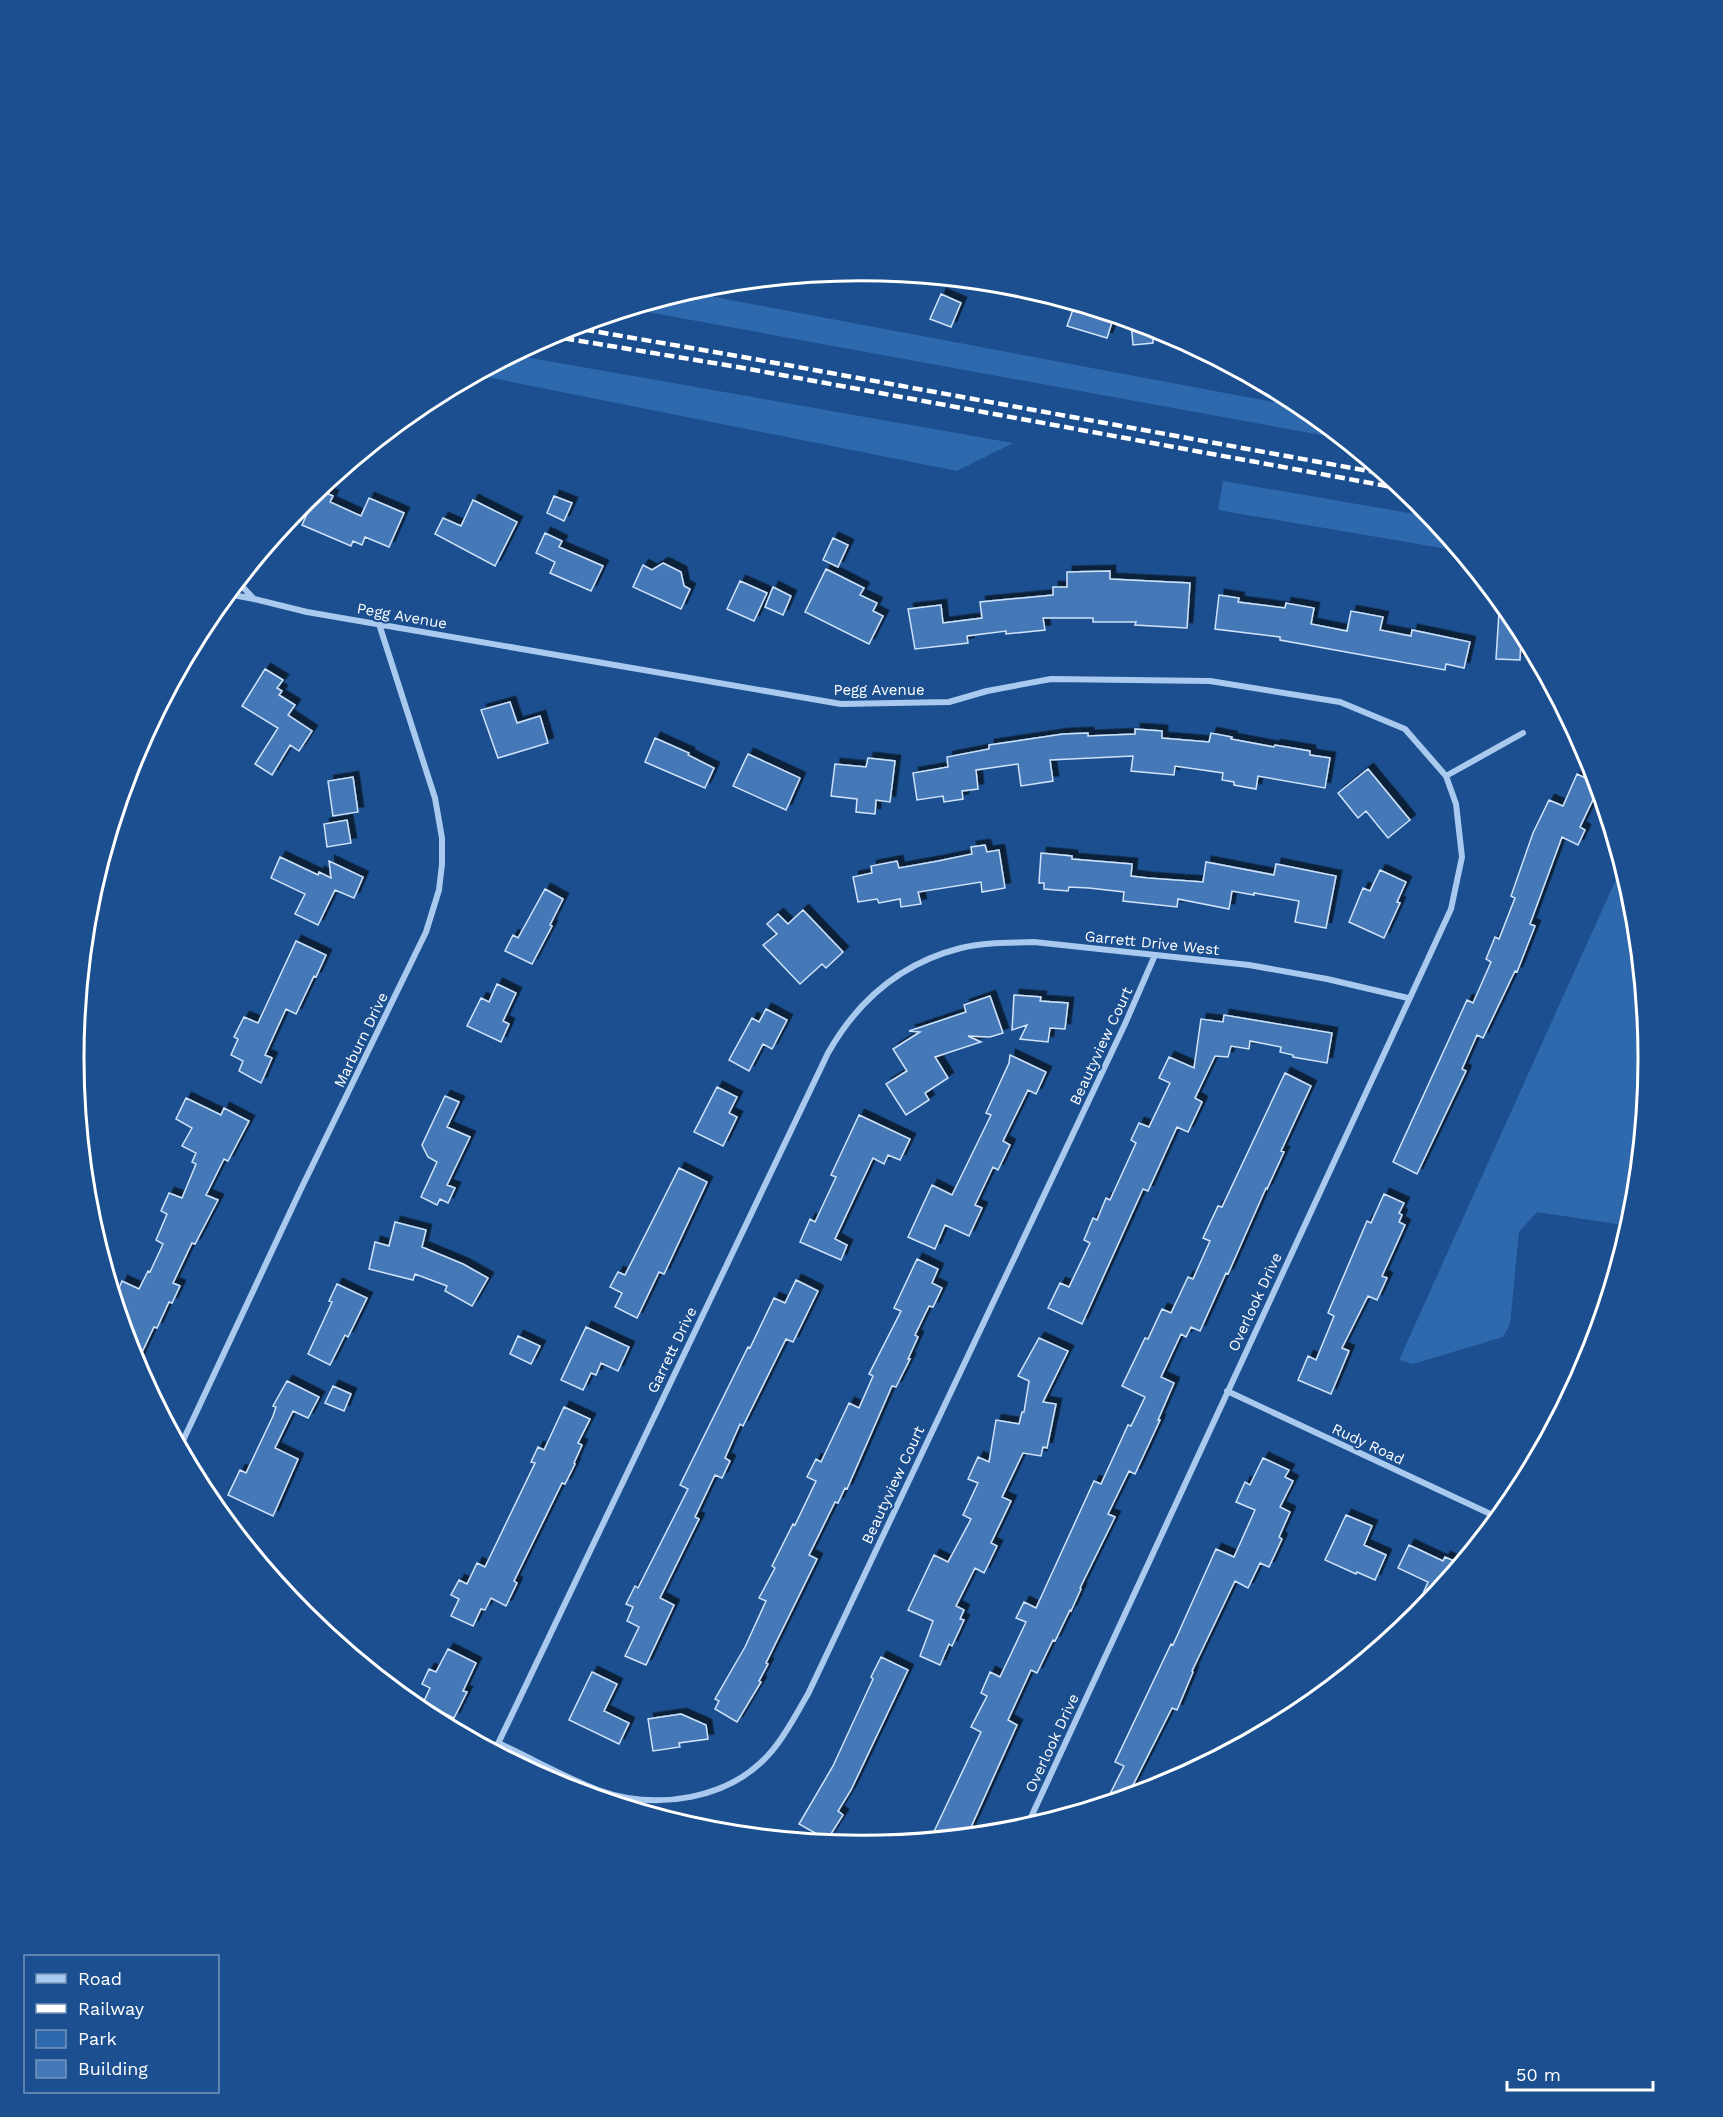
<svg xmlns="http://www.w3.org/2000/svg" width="1723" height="2117" viewBox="0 0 1723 2117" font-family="'Work Sans',sans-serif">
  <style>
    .green { fill: #2e69ad }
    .building { fill: #4478b7; stroke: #cfe3fa; stroke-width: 1.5; filter: url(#shadow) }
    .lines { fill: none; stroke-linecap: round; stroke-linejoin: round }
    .minor { stroke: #a9c9ee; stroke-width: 6 }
    .rail { stroke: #fff; stroke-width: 4.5; stroke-dasharray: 10 4.5; stroke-linecap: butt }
    .labels { text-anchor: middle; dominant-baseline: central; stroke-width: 4.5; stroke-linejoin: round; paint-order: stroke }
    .street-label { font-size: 15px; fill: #fff; stroke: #1b4f8f }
    .rim { fill: none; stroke: #fff; stroke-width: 3 }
  </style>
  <defs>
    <filter id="shadow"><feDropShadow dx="5.5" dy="-5.5" stdDeviation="0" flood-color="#0009"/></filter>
  </defs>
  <rect width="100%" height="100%" fill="#1b4f8f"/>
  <path class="green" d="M688,292l617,116 38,31 -712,-130z
    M514,355l499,88 -56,28 -480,-96z
    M1223,481l209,36 27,34 -241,-41z
    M1622,866l12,39 15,154 -15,154 -4,13 -93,-14 -18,20 -9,92 -7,13 -90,27 -14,-4z"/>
  <path class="building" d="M941,294l20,9 -10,24 -21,-8z
    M1075,304l39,12 -7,22 -40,-12z
    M1131,321l22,6v16l-20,2z
    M318,490l15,6 -3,6 31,14 8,-18 35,15 -15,34 -24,-10 -3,8 -9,-4 -2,5 -49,-21z
    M554,496l18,7 -8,18 -17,-8z
    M473,500l44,22 -22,44 -60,-32 8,-16 18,8z
    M545,533l17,8 -3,6 44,19 -12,25 -41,-18 5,-11 -19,-9z
    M833,538l15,7 -10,22 -15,-7z
    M663,563l18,9 3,14 6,3 -9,20 -48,-22 10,-22 9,5z
    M826,569l38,19 -4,7 17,8 -4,8 10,5 -14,28 -64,-32z
    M1110,571v8l80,4 -3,45 -52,-3 1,-3h-43v-4h-50l2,12 -39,4v-3l-39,5 1,7 -53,6 -7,-40 33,-4 2,18 39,-5 -2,-16 73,-7v-8h14v-15z
    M740,581l27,12 -13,28 -27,-12z
    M773,587l18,9 -8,19 -18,-8z
    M1219,595l20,3 -1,4 47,6 1,-5 28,5 -3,16 36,7 4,-20 32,6 -3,13 31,6 1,-6 58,12 -6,26 -18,-4 -1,6 -165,-30v-3l-65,-8z
    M1499,612l11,1 17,27h-6l-1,20 -24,-1z
    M265,669l18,11 -6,8 5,3 -3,4 16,10 -7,10 24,16 -13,20 -9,-6 -18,30 -17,-11 23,-36 -36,-22z
    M510,702l7,21 23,-7 8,27 -50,15 -17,-48z
    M1135,729l27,2v7l47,4 2,-9 21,4 -1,2 43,8 1,-2 35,6v4l20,3 -5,30 -67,-12 -2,13 -22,-4v-3l-12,-2 1,-7 -48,-7 -1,9 -43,-4 2,-15 -83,4 3,21 -32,5 -3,-22 -42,6 2,19 -16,2 1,8 -19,3 -1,-6 -26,4 -4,-27 35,-6 -1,-10 42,-8v-4l74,-11 25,-1v3l47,-2z
    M655,738l34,15 -1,2 26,13 -9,20 -60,-26z
    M748,754l52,24 -14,32 -53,-24z
    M868,758l27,3 -5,41 -14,-2 -1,14 -19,-2 1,-13 -26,-3 4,-32 31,3z
    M1368,769l42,51 -22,18 -22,-27 -8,7 -20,-25z
    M1577,774l21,10 1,3 -19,40 5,3 -7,15 -16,-8 -32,87 5,2 -18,46 -2,-1 -32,67 -6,-3 -15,34 4,2 -49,103 -24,-12 74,-162 6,3 18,-41 -5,-3 9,-22 4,2 16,-41 -4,-2 22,-63 16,-33 14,6z
    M353,777l5,35 -25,4 -5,-35z
    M347,820l4,23 -24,4 -3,-23z
    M985,845l2,7 12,-2 6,38 -23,4 -1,-10 -63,10 3,12 -20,3 -1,-8 -21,4 -2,-4 -19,3 -5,-25 19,-4 -1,-7 26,-5 2,7 39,-7 34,-7 -1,-7z
    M1041,853l31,3v3l60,5 -1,12 17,2 55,4 3,-20 68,13 2,-11 60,12 -10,52 -31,-6 4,-21 -45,-8v2l-22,-4 -3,18 -51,-10 -1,8 -54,-6 1,-9 -35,-4 -20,-1 -1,4 -24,-2v-6h-5z
    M280,857l38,18 1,-3 12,6 -2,-17 34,16 -9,21 -19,-8 -17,35 -23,-11 10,-20 -34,-16z
    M1380,870l26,12 -9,20 3,1 -16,35 -35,-16 14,-34 7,3z
    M545,889l18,10 -13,26 2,1 -20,38 -27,-13 8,-16 5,3z
    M803,910l40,42 -17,16 -4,-4 -22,20 -37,-39 14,-11 -10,-10 11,-10 10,10z
    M296,941l30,14 -10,22 -2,-1 -18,38 -10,-5 -21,46 7,3 -11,25 -22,-12 4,-10 -12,-6 7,-16 -4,-2 10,-20 14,6z
    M497,984l19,9 -13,28 6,3 -8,18 -34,-16 14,-28 8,4z
    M1014,995l27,2 -1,4 28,2 -3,26 -15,-1 -2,14 -28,-3 7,-14 -15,5z
    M990,996l13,37 -13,4 -22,-1 13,6 -46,15 13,21 -23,15 4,7 -23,15 -20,-31 21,-13 -14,-22 27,-17 -11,-1 57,-19 -2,-7z
    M766,1009l21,11 -15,29 -9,-5 -14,27 -20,-11 23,-42 7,4z
    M1224,1015l108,18 -5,30 -34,-6v-2l-13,-3 1,-5 -31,-6 -1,8 -18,-3 -3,11 -13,-1 -20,42 7,4 -14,30 -11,-5 -29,64 -5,-2 -61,135 -34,-16 12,-25 9,4 21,-44 -6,-3 9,-22 4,2 9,-22 4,2 26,-57 -5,-3 8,-17 10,4 21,-44 -11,-5 10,-21 25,11 7,-49 22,3z
    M1010,1055l36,17 -10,22 -8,-4 -25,51 7,4 -12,25 -5,-3 -18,38 7,3 -13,28 -24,-11 -10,24 -27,-12 24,-52 20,10 39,-80 -5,-2 23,-50z
    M1285,1073l26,13 -30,65 3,1 -17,37 -1,-1 -38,86 -2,-1 -26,58 -9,-4 -5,10 -5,-3 -20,43 13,6 -16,37h2l-25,54 -6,-3 -21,43 7,3 -35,71 1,1 -10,22 -1,-1 -15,31 -2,-1 -16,33 -6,-3 -23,50 9,5 -50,111 -37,4 51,-108 -10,-5 16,-31 -6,-3 9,-21 10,5 26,-55 -10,-4 8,-16 12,6 58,-127 7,3 27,-59 3,1 14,-29 -23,-11 23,-48 3,1 14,-30 9,4 17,-36 5,2 17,-38 -7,-3 15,-32 4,1z
    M717,1087l20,10 -8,16 8,4 -14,29 -29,-14z
    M445,1096l14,6 -12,25 23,10 -23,48 8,3 -7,15 -8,-4 -3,6 -16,-8 16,-35 -9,-5 -6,-12z
    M186,1098l35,17 3,-7 25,13 -21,40 -4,-2 -18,36 12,5 -23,44 -3,-1 -19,40 7,3 -8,17 -3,-1 -12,26 -3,-1 -18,38 -21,-67 7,-17 17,8 9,-18 2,1 13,-28 -7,-4 11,-26 -6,-3 8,-18 13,5 14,-34 -4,-2 4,-9 -14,-7 10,-18 -16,-9z
    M859,1115l51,24 -10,21 -12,-5 -4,9 -11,-6 -38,81 12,6 -6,15 -41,-18 10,-23 5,3 21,-45 -5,-2z
    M679,1168l28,14 -43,92 -5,-2 -22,46 -22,-11 7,-14 -12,-6 8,-15 7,3z
    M1384,1194l20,9 -5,10 3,2 -3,7 6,3 -23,51 5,2 -10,22 -9,-4 -26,52 7,3 -18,43 -33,-14 10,-24 8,4 18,-44 -6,-3 39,-92 4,2z
    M395,1222l31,8 -4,17 41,17 25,14 -16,28 -27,-15 2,-5 -32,-12 -2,6 -44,-11 6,-27 14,4z
    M917,1259l21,10 -6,14 10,5 -9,19 -4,-1 -14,29 3,2 -10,22h2l-14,28 -4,-1 -45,103 -2,-1 -7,15 -3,-1 -26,53 8,4 -51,104 2,1 -9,17 2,1 -24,40 -22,-13 4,-8 -4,-2 30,-52 21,-46 -7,-3 16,-30 -3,-2 21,-42 2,1 21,-44 -9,-4 9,-18 5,3 28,-59 10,5 14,-32 -4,-2 32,-63 -7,-3z
    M796,1280l22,11 -25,51 -7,-3 -43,87 -3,-2 -15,34 5,3 -8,17 -7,-3 -20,42 4,2 -39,79 14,7 -28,60 -21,-9 14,-29 -12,-6 6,-14 -7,-3 9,-18 3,2 50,-99 -8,-4 68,-138 2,1 24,-50 11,5z
    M337,1284l30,14 -19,39 -3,-2 -15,30 -22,-11 24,-52 -3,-1z
    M586,1327l43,20 -11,24 -17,-8 -5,12 -5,-2 -8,17 -22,-10z
    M518,1336l22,10 -9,18 -21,-10z
    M1039,1338l29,13 -25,51 13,2 -9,44 -4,-1 -2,9 -18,-3 -21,44 9,4 -20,42 6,3 -13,27 -9,-5 -19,38 8,4 -4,9 4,1 -12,26 -3,-2 -9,21 -20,-9 13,-35 -25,-11 26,-55 14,7 23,-43 -8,-4 15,-32 -10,-4 10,-22 11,5 7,-42 23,4 3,-12h2l5,-31 -11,-5z
    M287,1381l32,16 -11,21 -15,-7 -18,37 23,11 -25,57 -45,-21 12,-25 6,3 27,-57 3,-9 -3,-1z
    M333,1386l18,8 -7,17 -19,-8z
    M564,1407l26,12 -12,24 4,2 -8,18 1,1 -10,20 -3,-1 -48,98 3,2 -11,23 -15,-8 -6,12 -4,-1 -8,17 -22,-10 8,-17 -8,-4 8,-15 8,4 10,-21 8,4 50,-104 -4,-1 7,-15 6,3z
    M1263,1458l26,12 -4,7 8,4 -13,26 10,5 -11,25 3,2 -13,28 -9,-4 -12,25 -13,-7 -43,90 1,1 -16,38 -5,-2 -45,89 -22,7 19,-38 -9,-4 56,-118 2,1 43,-96 18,8 21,-47 -19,-8 9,-20 5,3z
    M1346,1515l26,11 -8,19 22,10 -11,25 -18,-8 -1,2 -31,-14z
    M1409,1545l34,16 2,-4 16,7 -45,54 -3,-2 15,-34 -30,-14z
    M448,1649l28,14 -13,28 4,1 -13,26 -31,-15 7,-15 -8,-4 7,-15 7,3z
    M881,1657l27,13 -57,120 -13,21 5,4 -14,22 -3,-2 -2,3 -25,-14 34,-58 40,-87 -2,-2z
    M592,1672l25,12 -13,27 25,12 -10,21 -50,-24z
    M681,1714l25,11 2,14 -29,4 1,4 -27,4 -5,-32z"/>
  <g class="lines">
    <path class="minor" d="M238,582l16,17 53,13 534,92 108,-2 38,-11 64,-12 159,2 130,21 65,27 41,47 10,28 6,53 -11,52 -425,919
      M228,594l26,5
      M1446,776l77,-43
      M1227,1391l272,127
      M180,1447l120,-256 126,-259 13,-42 3,-26v-26l-7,-40 -56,-174
      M498,1743c33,15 66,34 100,47 58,21 132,10 173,-38 15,-17 25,-38 37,-58l317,-670 30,-69
      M494,1752l334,-699c30,-53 73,-90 133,-105 23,-6 49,-5 73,-6l215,23 78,14 81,19"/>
    <path class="rail" d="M570,327l173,30 642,117
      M550,336l188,31 665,122"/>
  </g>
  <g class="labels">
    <g class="street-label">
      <text transform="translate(402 616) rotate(10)">Pegg Avenue</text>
      <text x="879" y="690">Pegg Avenue</text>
      <text transform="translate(1152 943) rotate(6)">Garrett Drive West</text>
      <text transform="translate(361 1040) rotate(-64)">Marburn Drive</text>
      <text transform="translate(1101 1046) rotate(-65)">Beautyview Court</text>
      <text transform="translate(1255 1302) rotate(-65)">Overlook Drive</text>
      <text transform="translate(672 1350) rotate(-64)">Garrett Drive</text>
      <text transform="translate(1368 1444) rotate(25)">Rudy Road</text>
      <text transform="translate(893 1485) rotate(-65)">Beautyview Court</text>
      <text transform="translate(1052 1743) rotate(-65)">Overlook Drive</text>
    </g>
  </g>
  <path d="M0 0H1723V2117H0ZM84 1058a777 777 0 1 1 1554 0a777 777 0 1 1-1554 0Z" fill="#1b4f8f" fill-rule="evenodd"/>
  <path class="rim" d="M84 1058a777 777 0 1 1 1554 0a777 777 0 1 1-1554 0Z"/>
  <rect x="24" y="1955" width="195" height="138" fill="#1b4f8f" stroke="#7695bc" stroke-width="1.5"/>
  <rect x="36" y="1974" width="30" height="9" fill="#a9c9ee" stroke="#7695bc" stroke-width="1.5"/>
  <text x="78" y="1985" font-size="18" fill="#ffffff">Road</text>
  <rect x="36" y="2004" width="30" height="9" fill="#ffffff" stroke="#7695bc" stroke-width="1.5"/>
  <text x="78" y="2015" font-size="18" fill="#ffffff">Railway</text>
  <rect x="36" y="2030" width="30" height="18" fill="#2e69ad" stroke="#7695bc" stroke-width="1.5"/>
  <text x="78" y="2045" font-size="18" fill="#ffffff">Park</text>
  <rect x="36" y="2060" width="30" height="18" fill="#4478b7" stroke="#7695bc" stroke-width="1.5"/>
  <text x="78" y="2075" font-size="18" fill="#ffffff">Building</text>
  <path d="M1507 2081v9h146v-9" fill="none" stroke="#ffffff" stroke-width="3"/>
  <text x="1516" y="2081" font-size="18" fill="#ffffff" stroke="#1b4f8f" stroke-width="4.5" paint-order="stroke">50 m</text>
</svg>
